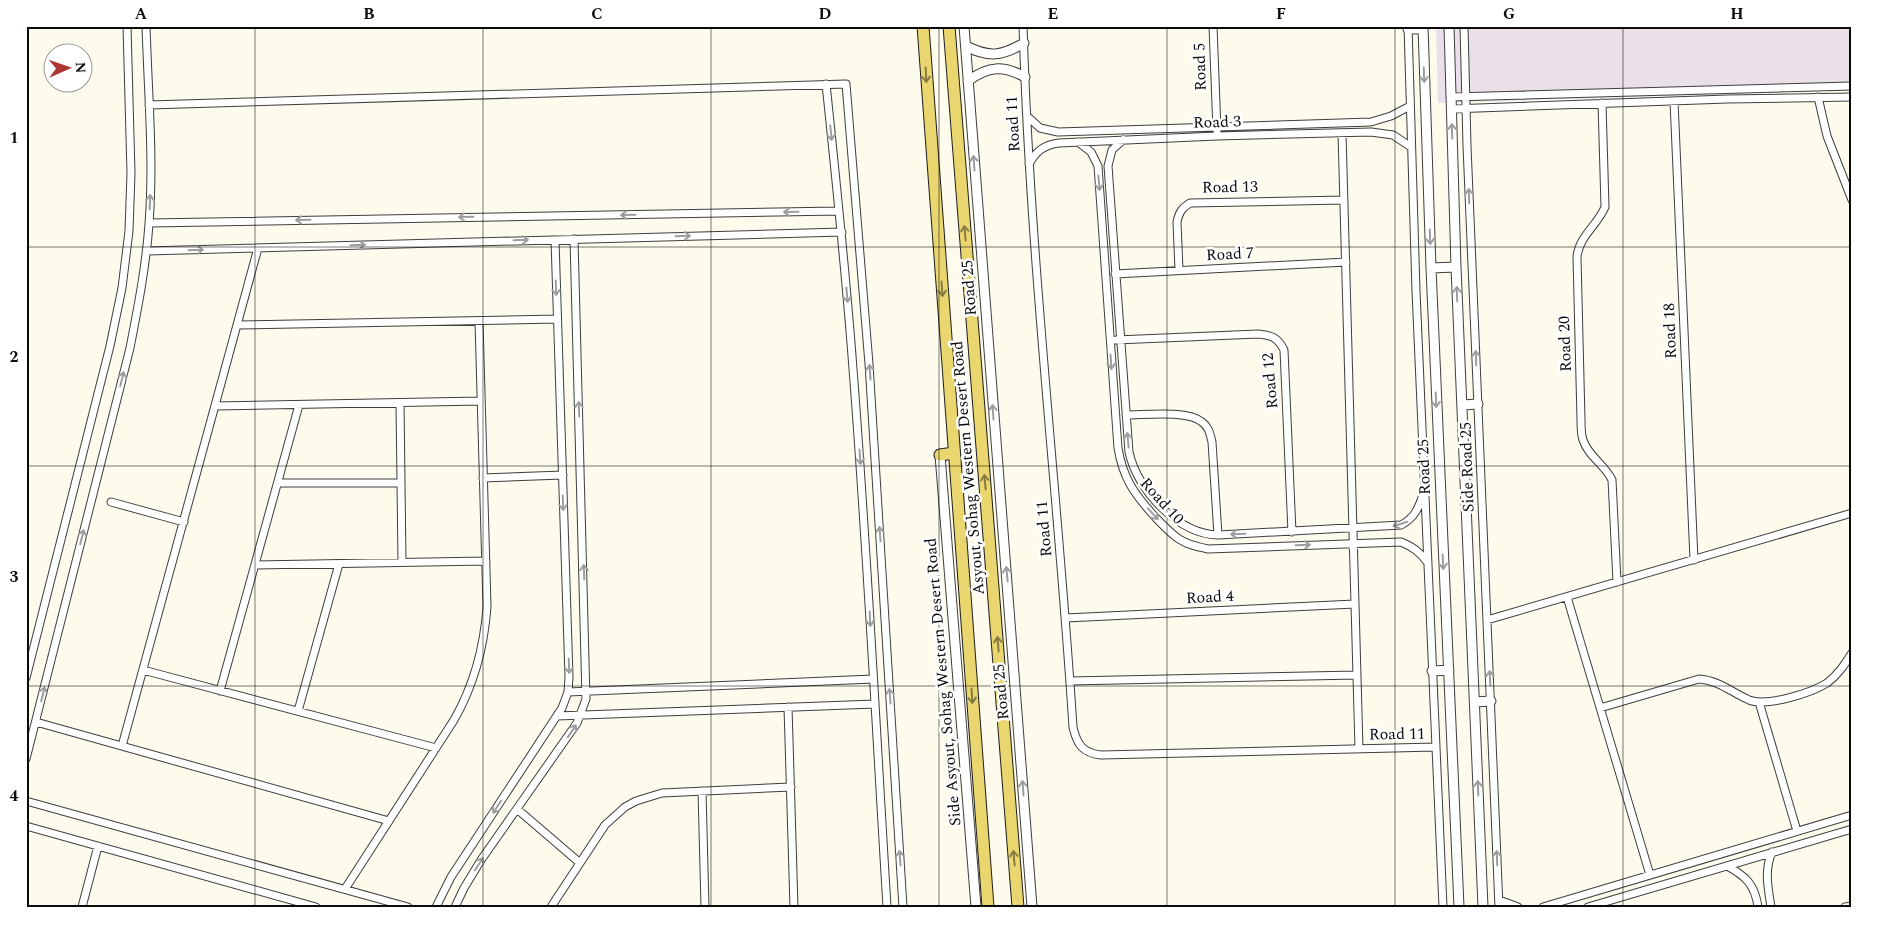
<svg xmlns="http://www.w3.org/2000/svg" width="1878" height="933" viewBox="0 0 1878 933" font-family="Spectral,serif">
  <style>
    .industrial { fill: #e9e0ea }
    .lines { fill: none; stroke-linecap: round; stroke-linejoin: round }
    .minor-casing { stroke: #3e3e3e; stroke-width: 9 }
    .tertiary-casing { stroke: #3e3e3e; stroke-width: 11 }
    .primary-casing { stroke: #1c1c1c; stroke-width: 13 }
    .minor { stroke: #fff; stroke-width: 7 }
    .tertiary { stroke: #fff; stroke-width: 9 }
    .primary { stroke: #ead66f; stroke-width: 11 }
    .oneway { stroke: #867b42 }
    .oneway2 { stroke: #9d9d9d }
    .grid { fill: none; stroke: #0b0b0b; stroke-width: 1; stroke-opacity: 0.55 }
    .labels { text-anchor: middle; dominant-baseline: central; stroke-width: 5; stroke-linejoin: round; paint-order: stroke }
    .street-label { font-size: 16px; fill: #0b0b0b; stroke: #fff }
    .neatline { fill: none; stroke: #0b0b0b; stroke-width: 2 }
    .grid-label { font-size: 16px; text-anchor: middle; font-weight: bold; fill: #0b0b0b }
  </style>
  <rect width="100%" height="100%" fill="#fdfbec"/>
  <path class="industrial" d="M1436,26h416v64l-414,13z"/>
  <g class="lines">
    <defs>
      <path id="minor" d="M1023,26c7,234 35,468 50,701 4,18 10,26 28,28l334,-8
        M1213,26l4,105
        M1408,26l8,265 27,616
        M1464,26l3,120 32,761
        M826,84c10,95 20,190 27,285 14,179 23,358 34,538
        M1451,97l401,-11
        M1818,97l9,39 25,64
        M1674,101l20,459
        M1602,103l3,104c-8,19 -26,29 -28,50l4,163c0,6 0,14 2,20 5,16 22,25 29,40l5,102
        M149,105l697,-21 23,280 34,543
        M1451,109l276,-10 125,-2
        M1027,116l13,12 18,4 313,-10 20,-6 19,-10
        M1342,133l17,616
        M1123,140l-11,10 -4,16 21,286c8,38 49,82 89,83l183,-10c14,-7 18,-18 23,-33
        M1078,142l13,10 7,14 20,282c5,31 17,47 38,70 7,7 14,15 23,21 9,6 19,8 29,10l193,-7c12,5 19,10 26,20
        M1029,164c7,-13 15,-19 30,-21l158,-7 154,-4 22,3 18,12
        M149,223l690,-12
        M147,251l695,-19
        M1179,270l-2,-48c2,-10 5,-14 13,-19l154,-3
        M1115,274l231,-12
        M237,325l320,-6
        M1116,340l142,-6c14,1 20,4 26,16l8,182
        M400,403l2,159
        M215,406l266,-5
        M1126,415c19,0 61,-5 76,7 7,5 8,12 10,20l6,93
        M483,478l80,-3
        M278,483h123
        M111,502l73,20
        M255,565l231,-4
        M1567,597l83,278
        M1066,618l289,-14
        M1487,620l365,-107
        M143,670l293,78
        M26,678l84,-332 12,-58 7,-57 2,-58 -4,-147
        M1070,681l287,-6
        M220,691l79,-286
        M568,692l305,-13
        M1759,702l38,129
        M788,707l6,200
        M1600,708l99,-29c19,1 32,13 50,21 18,7 62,-7 78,-17 11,-8 18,-19 25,-30
        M298,711l41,-147
        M557,716l318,-12
        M36,722l353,99
        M122,746l136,-498
        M26,759l104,-411c8,-41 16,-82 19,-124 5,-66 -1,-132 -3,-198
        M702,791l3,116
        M26,801l382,106
        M517,809l63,54
        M26,826l290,81
        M1727,866c19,10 28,19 31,41
        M345,889l109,-169c20,-35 30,-72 33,-113l-8,-286
        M1499,900l19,7
        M82,907l16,-61
        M436,907l15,-30 111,-169 6,-16 1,-15 -14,-437
        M455,907l9,-19 17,-28 96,-137 9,-24 -12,-460
        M551,907l54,-82 20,-18 11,-6 26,-8 129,-6
        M1543,907l309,-92
        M1588,907l264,-78
        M1771,907c-3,-20 -7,-36 1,-55
        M1845,907l7,-1"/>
      <path id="tertiary" d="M964,26l68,881
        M1423,26l8,242 28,639
        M1449,26l7,241 27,640
        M1408,29h15
        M966,46c23,12 36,10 58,-3
        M968,81c20,-15 35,-16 57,-4
        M1431,268l25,-1
        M1462,405l16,-1
        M940,455l36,452
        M1432,671l17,-1
        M1475,702l16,-1"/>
      <path id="primary" d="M923,26l65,881
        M949,26l69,881
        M940,455l14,-2"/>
    </defs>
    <use href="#minor" class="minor-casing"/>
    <use href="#tertiary" class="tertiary-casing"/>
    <use href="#primary" class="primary-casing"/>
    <use href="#minor" class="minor"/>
    <use href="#tertiary" class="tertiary"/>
    <use href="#primary" class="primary"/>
  </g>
  <defs><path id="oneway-shaft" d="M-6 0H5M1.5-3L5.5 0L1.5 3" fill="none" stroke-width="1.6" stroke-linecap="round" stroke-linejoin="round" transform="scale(1.25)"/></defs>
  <g class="oneway">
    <use href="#oneway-shaft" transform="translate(926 75) rotate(87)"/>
    <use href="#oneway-shaft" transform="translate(965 233) rotate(-95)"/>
    <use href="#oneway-shaft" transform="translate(942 289) rotate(86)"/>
    <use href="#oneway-shaft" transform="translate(985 482) rotate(-95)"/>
    <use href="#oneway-shaft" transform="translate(998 644) rotate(-95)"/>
    <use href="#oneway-shaft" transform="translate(972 696) rotate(86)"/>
    <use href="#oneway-shaft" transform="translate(1014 858) rotate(-95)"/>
  </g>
  <g class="oneway2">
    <use href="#oneway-shaft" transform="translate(1424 75) rotate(88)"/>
    <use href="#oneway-shaft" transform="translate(1452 131) rotate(-92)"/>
    <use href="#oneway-shaft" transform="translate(831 133) rotate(84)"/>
    <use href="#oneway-shaft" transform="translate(974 163) rotate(-94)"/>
    <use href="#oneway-shaft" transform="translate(1099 183) rotate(85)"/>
    <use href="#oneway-shaft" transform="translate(1469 196) rotate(-92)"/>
    <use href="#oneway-shaft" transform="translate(150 202) rotate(-88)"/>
    <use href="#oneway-shaft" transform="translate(791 212) rotate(179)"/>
    <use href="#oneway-shaft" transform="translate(628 215) rotate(179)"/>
    <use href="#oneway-shaft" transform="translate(466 217) rotate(179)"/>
    <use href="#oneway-shaft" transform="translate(303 220) rotate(179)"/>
    <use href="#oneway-shaft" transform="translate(683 236) rotate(-2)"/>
    <use href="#oneway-shaft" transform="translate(1430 237) rotate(88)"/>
    <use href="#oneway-shaft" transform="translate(521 240) rotate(-2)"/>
    <use href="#oneway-shaft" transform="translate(358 245) rotate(-2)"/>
    <use href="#oneway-shaft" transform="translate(196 250) rotate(-2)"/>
    <use href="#oneway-shaft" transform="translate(556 288) rotate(88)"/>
    <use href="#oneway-shaft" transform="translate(1457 294) rotate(-92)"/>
    <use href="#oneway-shaft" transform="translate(847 295) rotate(85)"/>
    <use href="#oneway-shaft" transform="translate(1476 358) rotate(-92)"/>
    <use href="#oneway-shaft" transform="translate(1111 362) rotate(86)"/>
    <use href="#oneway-shaft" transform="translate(870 372) rotate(-94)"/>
    <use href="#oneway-shaft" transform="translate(122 379) rotate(-76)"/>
    <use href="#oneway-shaft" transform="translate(1436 400) rotate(88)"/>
    <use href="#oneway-shaft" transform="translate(579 409) rotate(-92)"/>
    <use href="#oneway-shaft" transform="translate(993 412) rotate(-94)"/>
    <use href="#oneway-shaft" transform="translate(1128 440) rotate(-95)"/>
    <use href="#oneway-shaft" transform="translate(860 457) rotate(86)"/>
    <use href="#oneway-shaft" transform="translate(563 503) rotate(88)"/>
    <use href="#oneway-shaft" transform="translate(1153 514) rotate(48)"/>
    <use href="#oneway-shaft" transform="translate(1400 524) rotate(162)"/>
    <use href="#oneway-shaft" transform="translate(880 534) rotate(-94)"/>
    <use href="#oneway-shaft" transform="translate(1238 534) rotate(178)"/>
    <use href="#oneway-shaft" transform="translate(82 537) rotate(-76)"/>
    <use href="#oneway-shaft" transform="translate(1303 545) rotate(-2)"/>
    <use href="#oneway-shaft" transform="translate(1443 562) rotate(87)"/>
    <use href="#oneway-shaft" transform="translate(584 572) rotate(-92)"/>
    <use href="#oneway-shaft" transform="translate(1007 574) rotate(-95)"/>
    <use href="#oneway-shaft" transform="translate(870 619) rotate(87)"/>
    <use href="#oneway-shaft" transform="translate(569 666) rotate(88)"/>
    <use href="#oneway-shaft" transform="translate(1490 678) rotate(-92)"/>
    <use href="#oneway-shaft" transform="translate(43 694) rotate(-76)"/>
    <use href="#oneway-shaft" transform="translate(890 696) rotate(-94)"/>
    <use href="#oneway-shaft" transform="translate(572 731) rotate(-56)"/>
    <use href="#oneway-shaft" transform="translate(1023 788) rotate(-94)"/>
    <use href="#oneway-shaft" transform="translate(1478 788) rotate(-92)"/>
    <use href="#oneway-shaft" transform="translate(497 807) rotate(123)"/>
    <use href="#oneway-shaft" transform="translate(900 858) rotate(-94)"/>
    <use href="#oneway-shaft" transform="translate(1497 858) rotate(-92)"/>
    <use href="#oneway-shaft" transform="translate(479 864) rotate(-57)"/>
  </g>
  <path class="grid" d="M255,26v881M483,26v881M711,26v881M939,26v881M1167,26v881M1395,26v881M1623,26v881M26,247h1826M26,466h1826M26,686h1826"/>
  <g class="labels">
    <g class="street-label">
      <text transform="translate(1200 67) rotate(-92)">Road 5</text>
      <text transform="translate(1217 122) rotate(-2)">Road 3</text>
      <text transform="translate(1013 124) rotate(-93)">Road 11</text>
      <text transform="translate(1230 187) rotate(-1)">Road 13</text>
      <text transform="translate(1230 254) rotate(-3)">Road 7</text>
      <text transform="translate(969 288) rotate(-94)">Road 25</text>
      <text transform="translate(1670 331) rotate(-92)">Road 18</text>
      <text transform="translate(1565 344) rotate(-92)">Road 20</text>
      <text transform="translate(1270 381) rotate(-95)">Road 12</text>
      <text transform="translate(1424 467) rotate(-92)">Road 25</text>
      <text transform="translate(1467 467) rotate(-92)">Side Road 25</text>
      <text transform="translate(968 468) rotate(-95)">Asyout, Sohag Western Desert Road</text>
      <text transform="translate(1162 501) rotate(48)">Road 10</text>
      <text transform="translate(1044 529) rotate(-95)">Road 11</text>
      <text transform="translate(1210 597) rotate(-3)">Road 4</text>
      <text transform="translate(943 682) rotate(-95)">Side Asyout, Sohag Western Desert Road</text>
      <text transform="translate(1001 692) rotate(-95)">Road 25</text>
      <text transform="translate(1397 734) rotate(-1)">Road 11</text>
    </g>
  </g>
  <rect width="1878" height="933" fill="none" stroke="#ffffff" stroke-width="55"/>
  <g transform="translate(68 68) rotate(88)"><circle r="24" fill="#ffffff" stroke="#9d9d9d"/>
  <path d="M0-4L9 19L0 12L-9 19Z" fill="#ac3733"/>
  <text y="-8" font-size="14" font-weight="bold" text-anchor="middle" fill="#0b0b0b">N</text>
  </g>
  <rect x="28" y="28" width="1822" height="878" class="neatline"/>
  <g class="grid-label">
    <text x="141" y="19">A</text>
    <text x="369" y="19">B</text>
    <text x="597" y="19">C</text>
    <text x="825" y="19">D</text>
    <text x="1053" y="19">E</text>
    <text x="1281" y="19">F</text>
    <text x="1509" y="19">G</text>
    <text x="1737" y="19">H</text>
    <text x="14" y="143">1</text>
    <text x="14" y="362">2</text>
    <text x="14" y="582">3</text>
    <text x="14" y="801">4</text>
  </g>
</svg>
